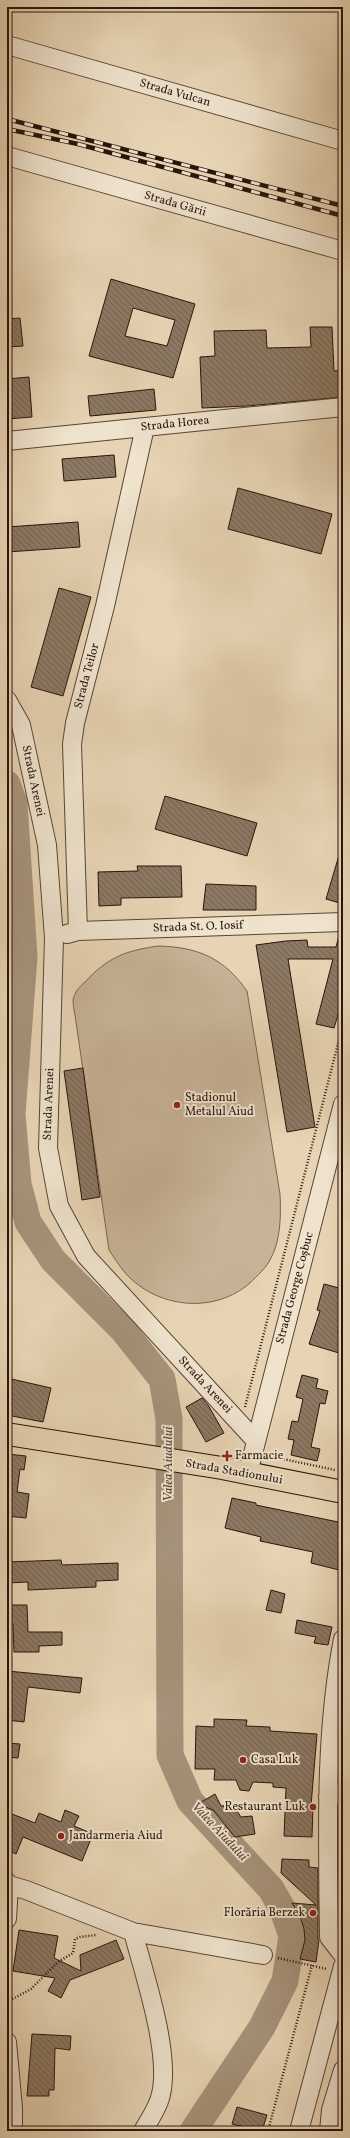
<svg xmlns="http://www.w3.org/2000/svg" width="350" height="2138" viewBox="0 0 350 2138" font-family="Vollkorn,serif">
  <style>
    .garden { fill: #c7b397; stroke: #786451 }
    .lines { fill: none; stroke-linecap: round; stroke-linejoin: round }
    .river { stroke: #a6937b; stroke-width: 27 }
    .building { fill: url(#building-back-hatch); stroke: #29140b; fill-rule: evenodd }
    .minor-casing { stroke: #584435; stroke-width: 20 }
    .major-casing { stroke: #29140b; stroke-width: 24 }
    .path { stroke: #29140b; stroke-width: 2.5; stroke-dasharray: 1 2; stroke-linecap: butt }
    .minor { stroke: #efe3ce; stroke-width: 18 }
    .major { stroke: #e7d4b4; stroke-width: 22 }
    .rail-casing { stroke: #29140b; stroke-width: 4.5 }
    .rail { stroke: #efe3ce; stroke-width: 3; stroke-dasharray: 9; stroke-linecap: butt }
    .poi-dot { fill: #8f2418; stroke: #efe3ce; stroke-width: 1.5 }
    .labels { text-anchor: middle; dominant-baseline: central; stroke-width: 4; stroke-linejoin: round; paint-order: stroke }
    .street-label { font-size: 12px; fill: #29140b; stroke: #efe3ce }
    .poi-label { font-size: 12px; fill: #29140b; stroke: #efe3ce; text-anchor: start }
    .water-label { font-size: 13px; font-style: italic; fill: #5b4738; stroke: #efe3ce }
  </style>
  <defs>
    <pattern id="building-back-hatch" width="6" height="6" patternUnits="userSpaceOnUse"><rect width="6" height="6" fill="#8c7863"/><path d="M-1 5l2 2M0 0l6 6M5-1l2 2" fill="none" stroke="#726150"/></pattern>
  </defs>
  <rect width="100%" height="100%" fill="#e7d4b4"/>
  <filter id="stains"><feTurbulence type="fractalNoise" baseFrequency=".005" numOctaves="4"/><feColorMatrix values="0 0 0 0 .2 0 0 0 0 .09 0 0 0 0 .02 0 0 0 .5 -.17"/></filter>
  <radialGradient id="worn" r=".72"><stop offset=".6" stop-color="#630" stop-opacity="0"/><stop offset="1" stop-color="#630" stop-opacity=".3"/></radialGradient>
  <path class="garden" d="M158,946c40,1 66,12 89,45l33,203c1,21 1,47 -10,66 -4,8 -13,16 -20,23 -35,30 -88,26 -121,-6 -8,-8 -14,-18 -20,-27l-34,-235c-1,-5 -2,-11 -2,-15 1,-7 7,-14 12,-18 23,-25 40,-31 73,-36z"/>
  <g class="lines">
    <path class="river" d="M7,784l7,19 10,154 -12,157 6,70 10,38 25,38 70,70 39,49 7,40 1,336 20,46 81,88 12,21 9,26 -7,45 -23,46 -69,104"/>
  </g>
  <path class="building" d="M111,279l84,25 -22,74 -84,-22zM133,308l42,12 -8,26 -42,-10z
    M20,318l3,28 -16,1v-28z
    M310,327h22l2,44 9,-1v27l-96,9 -45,2 -2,-51 15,-1 -1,-25 52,-1 1,18 44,-1z
    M29,377l3,40 -25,2v-40z
    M154,389l2,21 -66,6 -2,-20z
    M114,455l2,22 -52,4 -2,-22z
    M238,488l94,26 -11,40 -93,-25z
    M78,522l2,25 -73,5v-25z
    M59,588l32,9 -28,99 -32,-9z
    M165,796l92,27 -10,33 -92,-27z
    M340,852l3,1v51l-17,-5z
    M137,866h44l1,31 -61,1v7l-22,1 -1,-34 40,-1z
    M206,884l50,2v24h-53z
    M339,936h4v38l-4,16 4,1v8l-9,29 -18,-4 17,-65h-45l27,168 -28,5 -31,-187 30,-4 21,-1 1,7h28z
    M83,1068l17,129 -18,3 -18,-129z
    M324,1284l19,5v22l-5,21 5,2v4l-4,15 -30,-9 11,-33 -3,-1z
    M302,1375l16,4 -2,9 12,3 -3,13 -5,-1 -9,44 9,2 -3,12 -26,-6 3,-15 -6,-1 4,-18 6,1 5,-23 -7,-2z
    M7,1378l44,10 -8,34 -36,-7z
    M202,1398l6,7 16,28 -18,9 -20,-35z
    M7,1454l19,2 -2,14 -4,-1 -3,23 12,2 -3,24 -19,-2z
    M232,1498l24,5v2l87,18v48l-32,-8 2,-11 -53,-11 1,-4 -36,-9z
    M61,1560l1,5 56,-2v17l-22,1v6l-68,3v-8l-21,1v-21z
    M271,1590l14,4 -4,19 -15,-3z
    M7,1605h20l1,27h34v13l-23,1v6h-25l-1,-28h-6z
    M297,1620l35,7 -4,18 -14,-2 2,-6 -21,-4z
    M7,1671l75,7 -2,15 -52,-6 -4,35 -17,-2z
    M214,1719l33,1 -1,6 24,1v4l47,3 -6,72h2l-1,31 -28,-1 2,-48 -13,-1v-4l-20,-1 -4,9 -9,-1 -4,-10h-22l1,-11h-20l1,-43 18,1z
    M7,1743l13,1 -2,14 -11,-1z
    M215,1794l6,12 12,-1 8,12 11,-1 3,18 -20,3 -22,-27 -15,-6z
    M65,1810l14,6 -5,10 19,8 -11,27 -59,-24 -7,17 -9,-4v-38l28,11 4,-10 22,9z
    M282,1859l27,1v7l9,1v72h1l-3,22 -16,-3 5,-19 -1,-11 -4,-13 -8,-13 24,2 -35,-32z
    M19,1930l39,6 -4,22 27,13 -1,-16 36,-15 8,19 -54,21 -9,18 -13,-7 7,-13 -42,-7z
    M32,2034l39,2 -1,14 -15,-2 -1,42h-5v6h-22z
    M237,2107l30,8 -5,16 -30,-7z"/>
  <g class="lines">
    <defs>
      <path id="minor" d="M7,45l336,96
        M7,156l336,95
        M7,441l336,-34
        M7,700l14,25 26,120 7,93 -6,210 11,58 27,50 169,184
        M78,931l-6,-187 3,-21 30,-117 40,-179
        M67,934l11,-3 265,-9
        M248,1473l95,-369
        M343,1639c-19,98 -15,198 -14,298l14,18
        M328,1797l15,-5
        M7,1882l2,3 -2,34
        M9,1885l17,5 107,42 130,23
        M133,1932c11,42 41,129 26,169 -4,11 -11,21 -16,30
        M7,2042l6,66v23
        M299,2131l44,-165
        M329,2131l2,-21 12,-40"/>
      <path id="major" d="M7,1434l215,34 121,24"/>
    </defs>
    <use href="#minor" class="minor-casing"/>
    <use href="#major" class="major-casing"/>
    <path class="path" d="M245,1407l98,-383
      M269,1456l66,14
      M278,1958l49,11
      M7,2002l24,-13 27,-27 15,-9 2,-14 5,-2 16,-2
      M268,2131l44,-166"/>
    <use href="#minor" class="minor"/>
    <use href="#major" class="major"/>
    <defs>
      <path id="rail" d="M7,119l336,87
        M7,129l71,15 265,72"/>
    </defs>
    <use href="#rail" class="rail-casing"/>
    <use href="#rail" class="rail"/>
  </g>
  <g class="poi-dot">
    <circle cx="177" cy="1105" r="4"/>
    <path d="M225 1450h4v4h4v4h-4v4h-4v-4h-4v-4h4z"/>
    <circle cx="243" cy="1760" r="4"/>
    <circle cx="313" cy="1807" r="4"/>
    <circle cx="61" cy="1836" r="4"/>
    <circle cx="313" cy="1913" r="4"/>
  </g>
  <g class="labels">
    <g class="street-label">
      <text transform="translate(175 93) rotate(16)">Strada Vulcan</text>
      <text transform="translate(175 204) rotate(16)">Strada Gării</text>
      <text transform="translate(175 424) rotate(-6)">Strada Horea</text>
      <text transform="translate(87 676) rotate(-75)">Strada Teilor</text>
      <text transform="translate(33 781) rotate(78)">Strada Arenei</text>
      <text transform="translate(198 927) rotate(-2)">Strada St. O. Iosif</text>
      <text transform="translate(49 1104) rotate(-88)">Strada Arenei</text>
      <text transform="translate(295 1288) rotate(-75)">Strada George Coșbuc</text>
      <text transform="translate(205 1385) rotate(47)">Strada Arenei</text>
      <text transform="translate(234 1472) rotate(10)">Strada Stadionului</text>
    </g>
    <g class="poi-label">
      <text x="185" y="1098">Stadionul<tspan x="185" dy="14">Metalul Aiud</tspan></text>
      <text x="235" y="1456">Farmacie</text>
      <text x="251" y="1760">Casa Luk</text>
      <text x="305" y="1807" text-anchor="end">Restaurant Luk</text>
      <text x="69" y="1836">Jandarmeria Aiud</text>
      <text x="305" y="1913" text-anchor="end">Florăria Berzek</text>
    </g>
    <g class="water-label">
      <text transform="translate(169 1464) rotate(-90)">Valea Aiudului</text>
      <text transform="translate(219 1832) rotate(47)">Valea Aiudului</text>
    </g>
  </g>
  <rect width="350" height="2138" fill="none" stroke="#e7d4b4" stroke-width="24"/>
  <rect x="8" y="8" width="334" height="2122" fill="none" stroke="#29140b" stroke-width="2"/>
  <rect x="12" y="12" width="326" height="2114" fill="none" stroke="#29140b"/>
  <rect width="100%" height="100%" filter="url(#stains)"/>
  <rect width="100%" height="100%" fill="url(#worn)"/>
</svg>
